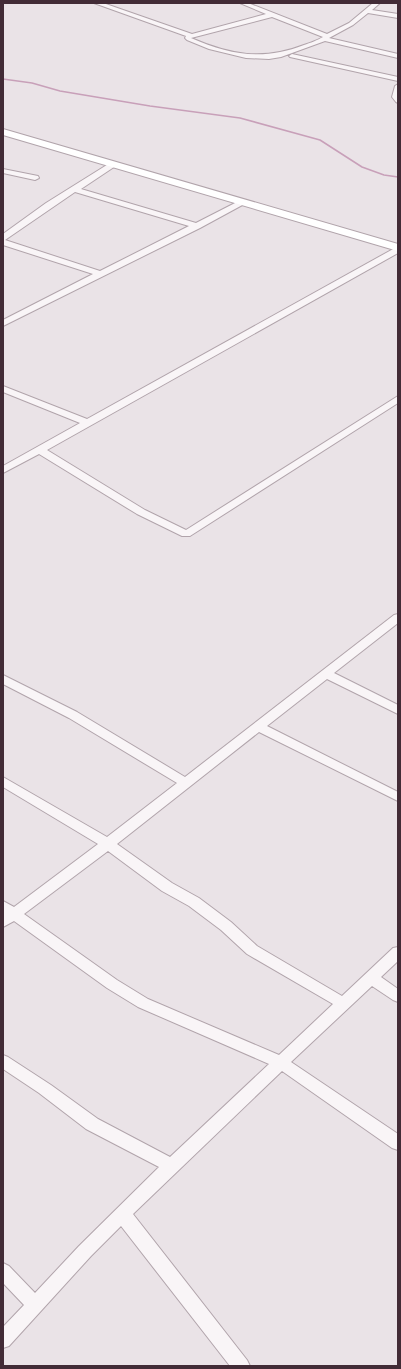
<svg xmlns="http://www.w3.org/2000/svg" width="401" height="1369" viewBox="0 0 401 1369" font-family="Cabin,sans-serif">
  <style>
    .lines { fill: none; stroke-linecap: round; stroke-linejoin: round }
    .stream { stroke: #c8a0b9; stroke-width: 1.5 }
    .street-casing { stroke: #b1a4ab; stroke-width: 2 }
    .secondary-casing { stroke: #b1a4ab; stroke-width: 2 }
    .street { fill: #f9f5f7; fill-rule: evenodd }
    .secondary { fill: #fff; fill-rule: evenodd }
  </style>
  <rect width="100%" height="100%" fill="#eae3e7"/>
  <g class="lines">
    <path class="stream" d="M3,79l29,4 28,8 90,15 90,12 80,22 42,27 22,8 14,2"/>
    <defs>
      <path id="street" d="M94,3h9l89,31 74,-20 -26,-11h8l79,31 22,-11 24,-20h7l-8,7 26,4v4l-30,-5 -15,12 -24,13 69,16v4l-73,-17 -44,16 -12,2 -23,-1 -37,-9 -22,-9 -2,-2 1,-2zM272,17l51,20c-5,3 -13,6 -19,8 -41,16 -74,10 -113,-7z
        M292,54l106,23v4l-108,-24 -1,-1z
        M398,84v19l-2,-1 -4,-5 3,-11z
        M110,163h6l1,2 -36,24 115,34 43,-22h6l1,2 -46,25 -197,98v-6l90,-46 -90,-29v-11l43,-31zM75,192l114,34 -89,45 -95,-31z
        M3,169l35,7 1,2 -4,2 -32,-7z
        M395,248h3v5l-351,197 98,60 41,20 212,-134v7l-208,133h-8l-45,-22 -98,-60 -36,19v-7l77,-43 -77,-31v-6l84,33z
        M398,614v9l-64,50 64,32v9l-71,-35 -60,47 131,66v9l-139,-69 -142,112 55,39 27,15 32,24 26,24 85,50 51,-48 5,-1v14l-17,16 17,12v13l-5,-2 -21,-14 -81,76 107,72v16l-6,-2 -110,-77 -149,143 114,146 3,6h-20l-109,-140 -30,30 -82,90 -6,2v-21l21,-22 -21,-22v-20l6,3 26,27 44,-47 80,-79 -73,-38 -47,-36 -36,-24v-14l5,2 43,28 47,34 72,38 99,-93 -131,-57 -31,-19 -93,-67 -11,6v-26l11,6 84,-63 -95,-57v-10l104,60 70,-54 -108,-65 -66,-34v-9l74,37 108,65 209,-162zM108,851l54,40 27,15 32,24 26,24 86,50 -54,51 -131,-56 -31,-19 -93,-66z"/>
      <path id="secondary" d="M3,129l395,115v7l-395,-116z"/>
    </defs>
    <use href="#street" class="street-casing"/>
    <use href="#secondary" class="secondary-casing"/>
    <use href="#street" class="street"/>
    <use href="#secondary" class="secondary"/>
  </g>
  <rect width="401" height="1369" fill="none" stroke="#422b36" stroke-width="8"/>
</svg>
